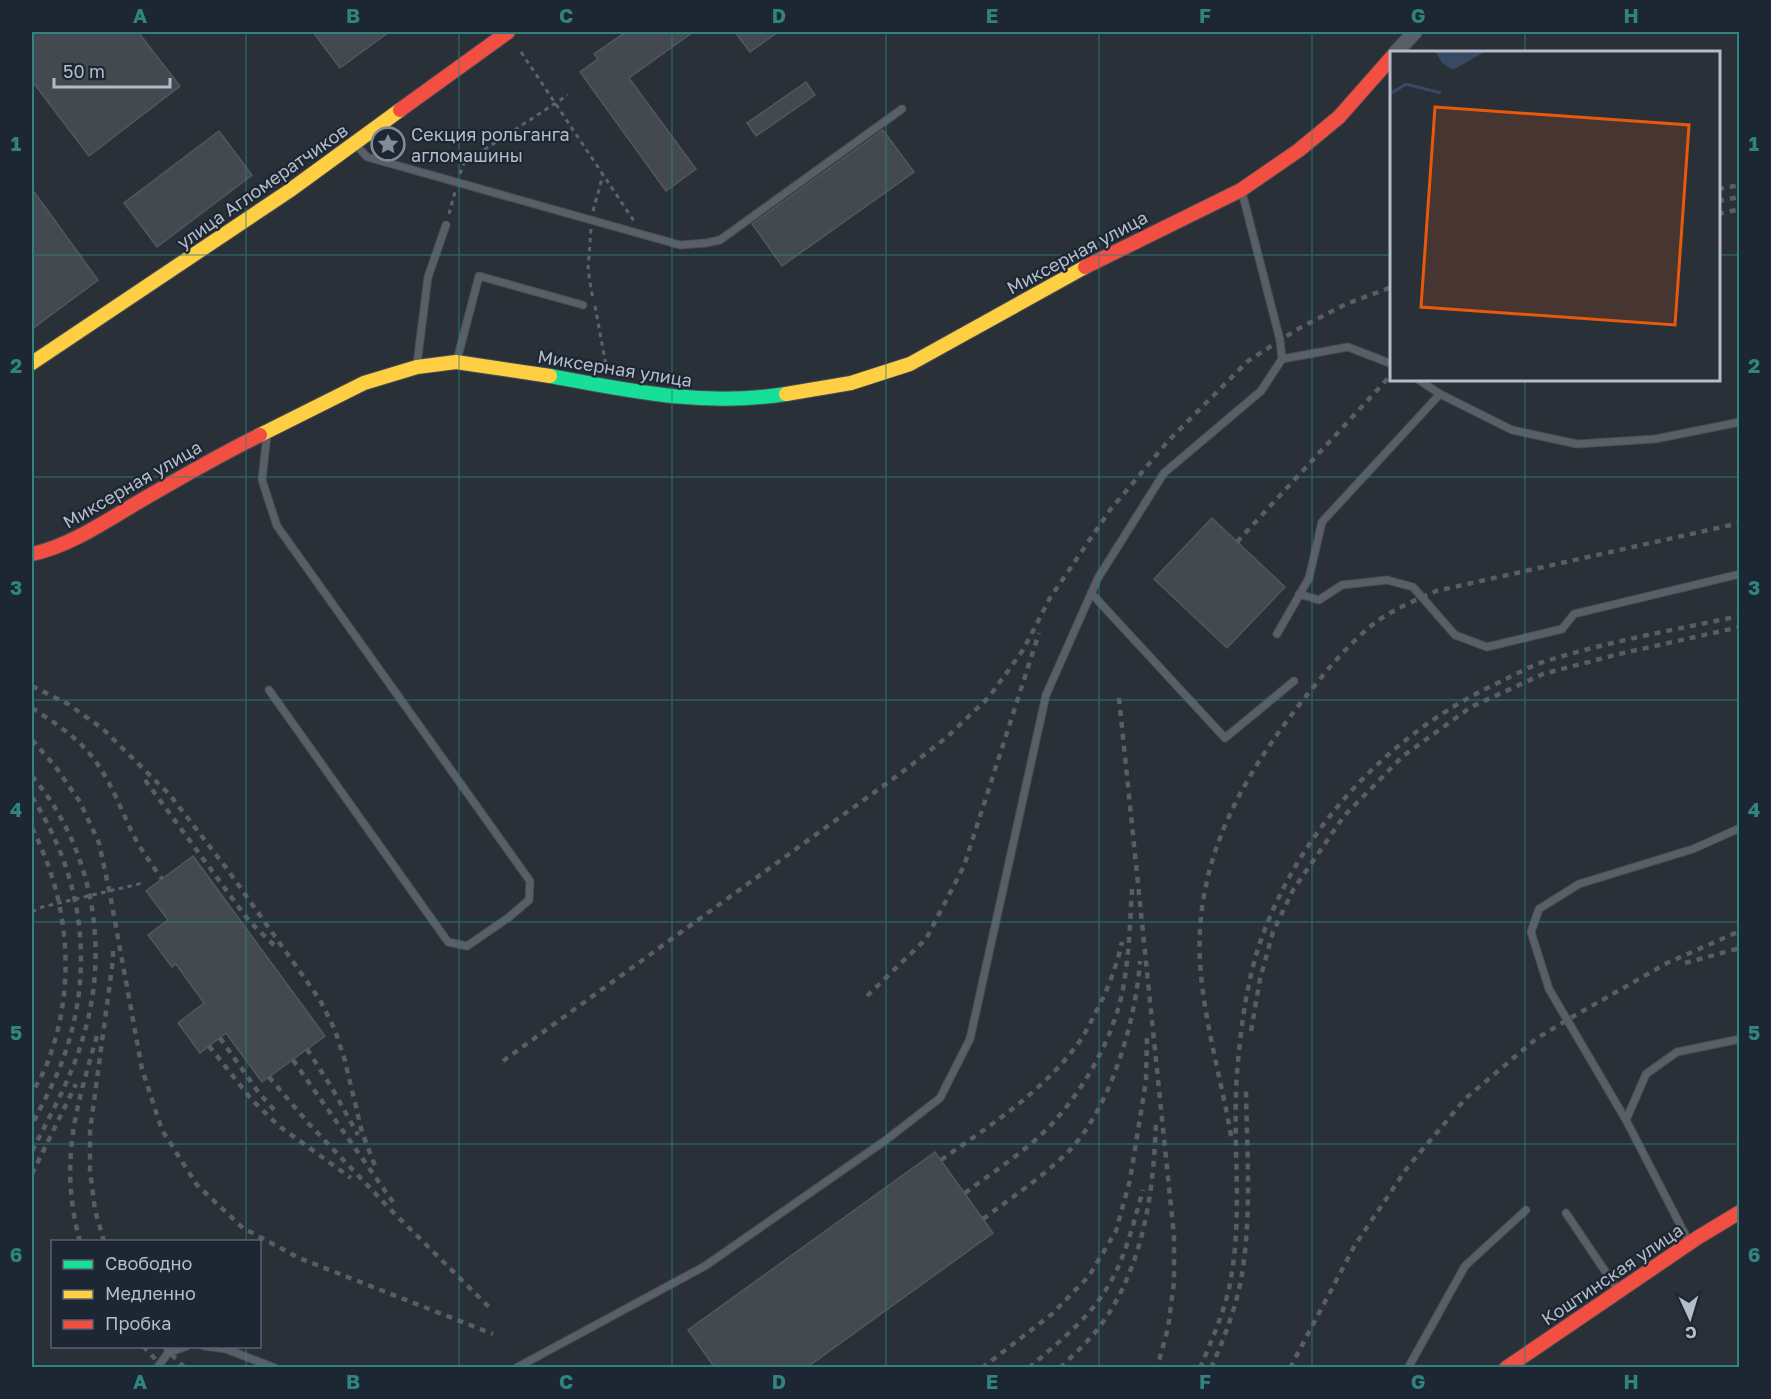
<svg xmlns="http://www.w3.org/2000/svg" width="1771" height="1399" viewBox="0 0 1771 1399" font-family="'Golos Text',sans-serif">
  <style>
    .building { fill: #444950; stroke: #52575f; stroke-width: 1.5 }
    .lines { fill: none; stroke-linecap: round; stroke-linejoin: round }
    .lane-casing { stroke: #484c53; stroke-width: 9 }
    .street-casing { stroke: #484c53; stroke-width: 16 }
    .fast-casing { stroke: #484c53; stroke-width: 16 }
    .slow-casing { stroke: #484c53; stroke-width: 16 }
    .jam-casing { stroke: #484c53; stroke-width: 16 }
    .path { stroke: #5d636a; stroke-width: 3; stroke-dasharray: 4.5 4.5; stroke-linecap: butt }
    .lane { stroke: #5a5e66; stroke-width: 7 }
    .street { stroke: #5a5e66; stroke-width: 14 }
    .fast { stroke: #16e098; stroke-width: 14 }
    .slow { stroke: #ffcf43; stroke-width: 14 }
    .jam { stroke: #f24e42; stroke-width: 14 }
    .rail { stroke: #595d64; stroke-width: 4.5; stroke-dasharray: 6 6; stroke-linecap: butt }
    .grid { fill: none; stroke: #308480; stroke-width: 1.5; stroke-opacity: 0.55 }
    .labels { text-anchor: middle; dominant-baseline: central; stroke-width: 4.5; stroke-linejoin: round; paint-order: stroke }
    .poi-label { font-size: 18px; fill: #b4bcc9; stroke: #1d2633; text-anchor: start }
    .street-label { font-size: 18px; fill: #b4bcc9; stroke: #1d2633 }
    .inset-river { fill: none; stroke: #384963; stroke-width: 3 }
    .view { fill: #e8590c; fill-opacity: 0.15; stroke: #e8590c; stroke-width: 3 }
    .inset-edge { fill: none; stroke: #b4bcc9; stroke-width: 3 }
    .neatline { fill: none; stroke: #308480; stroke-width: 2 }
    .grid-label { font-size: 20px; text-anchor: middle; font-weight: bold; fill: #308480 }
  </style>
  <rect width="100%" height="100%" fill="#2a3038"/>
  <path class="building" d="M32,32h106l42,54 -91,70 -57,-75z
    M313,32h76l-49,36z
    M626,32h67l-64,46 67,91 -30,22 -86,-119 18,-13 -4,-5z
    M735,32h43l-28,20z
    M806,82l9,13 -59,41 -9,-13z
    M883,130l31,42 -132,94 -30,-42z
    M219,131l33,44 -95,72 -33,-44z
    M32,189l66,91 -66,49z
    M1212,518l73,69 -58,61 -73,-69z
    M193,856l132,180 -63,46 -36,-49 -26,20 -22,-30 26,-20 -28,-39 -4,3 -24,-32 20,-15 -22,-29z
    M935,1152l58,81 -187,135h-91l-27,-38z"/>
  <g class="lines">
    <defs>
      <path id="lane" d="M356,145l11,12 313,88 26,-2 14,-3 182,-131
        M1282,359l66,-12 44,17
        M457,360l22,-84 104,29
        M417,364l11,-87 18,-52
        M1419,380l21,14 72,36 65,14 78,-5 85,-17
        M267,434l-5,46 15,46 253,355 -1,19 -21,18 -41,28 -19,-4 -179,-252
        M1091,593l134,145 69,-57
        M1299,594l20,6 23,-15 45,-5 26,7 42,48 32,12 75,-18 12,-15 166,-40
        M1277,634l32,-56 13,-56 118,-128
        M1626,1120l20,-46 31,-22 63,-13
        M1566,1213l51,76
        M1688,1240l-62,-120 -77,-131 -18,-57 8,-23 40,-25 114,-35 47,-21
        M204,1346l22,3 49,19
        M157,1368l11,-15 19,-7
        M516,1368l189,-102 181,-126 54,-42 30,-59 76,-344 52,-117 66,-105 97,-82 21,-32 -2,-19 -38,-148
        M1408,1368l57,-102 61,-56"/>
      <path id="street" d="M1396,52l19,-20"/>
      <path id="fast" d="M550,376c80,15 154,31 236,18"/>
      <path id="slow" d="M32,363l257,-172 111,-81
        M786,394l65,-11 59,-19 175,-97
        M260,435l104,-52 53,-16 39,-5 94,14"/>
      <path id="jam" d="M400,110l108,-78
        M1085,267l156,-77 58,-40 40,-33 53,-60
        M32,554c37,-8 71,-31 103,-50 41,-24 82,-48 125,-69
        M1506,1368l191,-130 43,-26"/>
    </defs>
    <use href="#lane" class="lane-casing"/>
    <use href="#street" class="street-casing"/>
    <use href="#fast" class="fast-casing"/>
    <use href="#slow" class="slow-casing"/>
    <use href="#jam" class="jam-casing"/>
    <path class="path" d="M521,52l113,169
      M460,174l4,-11 104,-68
      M593,211l10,-36
      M449,214l6,-22
      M591,229l-3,41 5,30
      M595,306l12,65
      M32,912l10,-5 101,-24"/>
    <use href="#lane" class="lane"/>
    <use href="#street" class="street"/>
    <use href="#fast" class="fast"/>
    <use href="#slow" class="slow"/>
    <use href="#jam" class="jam"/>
    <path class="rail" d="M1718,189l22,-4
      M1718,201l22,-4
      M1718,214l22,-5
      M1237,542l155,-168
      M32,686l36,18 35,25 67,66 57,74 74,104 19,27 15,30 10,31 17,71 15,39
      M1119,698l55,538v46l-6,46 -11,40
      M32,708c20,13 42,27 58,46 18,22 28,48 40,74 8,18 20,34 32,51
      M32,740l23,26 25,36 19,41 11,51 32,175 20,61 35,55 46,43 56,30 194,76
      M32,776c60,71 78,170 52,258 -11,41 -33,80 -52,117
      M145,780l104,141 27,26
      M32,797c53,83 64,178 28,270 -8,20 -19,39 -28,58
      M32,828c37,72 45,157 16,233 -4,12 -11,22 -16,33
      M1685,963l55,-15
      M867,996l59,-57 38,-73 75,-233
      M1251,1031l9,-52 13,-47 20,-42 51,-74 59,-60 68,-49 72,-33 76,-20 121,-27
      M220,1038l39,55 18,20
      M209,1046l43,54 27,26 72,52
      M307,1049l25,39 26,47
      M293,1060l100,142
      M503,1061l398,-288 46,-36 42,-40 34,-47 27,-52 60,-88 59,-70 79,-79 48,-31 50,-26 46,-17
      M269,1077l41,48 81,85 100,99
      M1231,1136c-11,-66 -35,-139 -31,-206 5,-91 52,-166 107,-235 20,-25 43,-53 69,-73 18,-13 40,-22 60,-31l304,-68
      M941,1160c47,-33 97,-65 133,-111 12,-15 20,-34 29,-51 8,-18 15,-37 19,-56
      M32,1174l44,-90
      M965,1193c28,-21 61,-42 86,-68 33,-36 60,-83 71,-131 7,-35 8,-70 10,-105
      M983,1219c28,-21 58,-41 84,-66 43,-43 69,-132 73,-192
      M80,1242c-21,-79 -5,-131 17,-206
      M104,1242l-9,-32 -5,-40v-39l23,-171v-15
      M143,1346l21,22
      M163,1346l22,22
      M982,1368l70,-54 37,-38 27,-45 14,-51 16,-99 1,-43
      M1029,1368c27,-24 57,-47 76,-77 20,-30 28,-67 38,-101
      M1060,1368c14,-14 29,-27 41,-43 43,-60 53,-134 55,-206
      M1200,1368c12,-29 26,-59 31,-90 12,-67 1,-137 6,-205 4,-48 10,-98 28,-144 42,-109 131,-200 237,-248 12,-6 25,-13 38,-18 65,-21 133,-33 200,-47
      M1211,1368c13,-29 24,-58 30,-88 11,-62 6,-127 5,-189
      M1290,1368l65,-123 52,-77 59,-70 70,-59 31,-19 100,-57 73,-32"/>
  </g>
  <path class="grid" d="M246,32v1210M459,32v1336M672,32v1336M886,32v1336M1099,32v1336M1312,32v1336M1525,32v20M32,255h1360M1718,255h22M1525,380v988M32,477h1708M32,700h1708M32,922h1708M32,1144h1708M246,1346v22"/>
  <defs>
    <symbol id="sight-ring" viewBox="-11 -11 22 22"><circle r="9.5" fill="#1d2633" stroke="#848b96" stroke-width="1.5"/><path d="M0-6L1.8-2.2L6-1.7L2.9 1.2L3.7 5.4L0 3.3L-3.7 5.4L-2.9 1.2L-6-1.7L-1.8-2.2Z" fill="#848b96"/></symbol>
  </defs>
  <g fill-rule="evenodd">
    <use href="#sight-ring" x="369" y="125" width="38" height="38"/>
  </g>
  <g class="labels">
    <g class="poi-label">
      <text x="411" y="134">Секция рольганга<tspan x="411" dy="21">агломашины</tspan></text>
    </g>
    <g class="street-label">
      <text transform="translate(262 186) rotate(-35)">улица Агломератчиков</text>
      <text transform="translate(1077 252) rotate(-28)">Миксерная улица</text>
      <text transform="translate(615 368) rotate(9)">Миксерная улица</text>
      <text transform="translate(132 484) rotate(-30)">Миксерная улица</text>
      <text transform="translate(1612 1274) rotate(-34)">Коштинская улица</text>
    </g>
  </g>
  <g transform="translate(1390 51)">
    <rect width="330" height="330" fill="#2a3038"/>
    <path d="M45,0h51l-33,19 -11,-7z" fill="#384963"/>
    <path class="inset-river" d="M0,43l16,-10 35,9"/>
    <path class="view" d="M45,56l254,18 -14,200 -254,-18z"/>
    <rect width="330" height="330" class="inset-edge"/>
  </g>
  <rect width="1771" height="1399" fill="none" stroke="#1d2633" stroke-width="66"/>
  <rect x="51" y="1240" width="210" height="108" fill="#1d2633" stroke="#59626f" stroke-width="1.5"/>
  <rect x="63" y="1260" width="30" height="9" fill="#16e098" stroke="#59626f" stroke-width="1.5"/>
  <text x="105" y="1270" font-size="18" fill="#b4bcc9">Свободно</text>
  <rect x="63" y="1290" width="30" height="9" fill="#ffcf43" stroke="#59626f" stroke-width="1.5"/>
  <text x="105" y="1300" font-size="18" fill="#b4bcc9">Медленно</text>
  <rect x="63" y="1320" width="30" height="9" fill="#f24e42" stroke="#59626f" stroke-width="1.5"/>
  <text x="105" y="1330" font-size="18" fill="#b4bcc9">Пробка</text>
  <g transform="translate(1690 1318) rotate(176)" stroke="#1d2633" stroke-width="4.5" paint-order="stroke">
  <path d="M0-4.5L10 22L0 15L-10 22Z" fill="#b4bcc9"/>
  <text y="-9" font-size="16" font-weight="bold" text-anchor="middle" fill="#b4bcc9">С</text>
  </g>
  <path d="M54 78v9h116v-9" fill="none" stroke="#b4bcc9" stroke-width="3"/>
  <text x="63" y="78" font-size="18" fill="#b4bcc9" stroke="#1d2633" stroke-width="4.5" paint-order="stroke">50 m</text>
  <rect x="33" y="33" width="1705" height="1333" class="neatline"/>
  <g class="grid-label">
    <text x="140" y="23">A</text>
    <text x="353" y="23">B</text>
    <text x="566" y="23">C</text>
    <text x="779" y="23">D</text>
    <text x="992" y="23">E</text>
    <text x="1205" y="23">F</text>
    <text x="1418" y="23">G</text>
    <text x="1631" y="23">H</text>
    <text x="16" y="151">1</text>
    <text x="1754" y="151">1</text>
    <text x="16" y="373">2</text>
    <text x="1754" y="373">2</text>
    <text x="16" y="595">3</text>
    <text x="1754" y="595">3</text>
    <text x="16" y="817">4</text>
    <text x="1754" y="817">4</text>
    <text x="16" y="1040">5</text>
    <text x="1754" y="1040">5</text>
    <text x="16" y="1262">6</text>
    <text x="1754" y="1262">6</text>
    <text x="140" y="1389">A</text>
    <text x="353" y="1389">B</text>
    <text x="566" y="1389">C</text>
    <text x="779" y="1389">D</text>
    <text x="992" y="1389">E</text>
    <text x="1205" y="1389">F</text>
    <text x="1418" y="1389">G</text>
    <text x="1631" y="1389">H</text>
  </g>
</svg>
